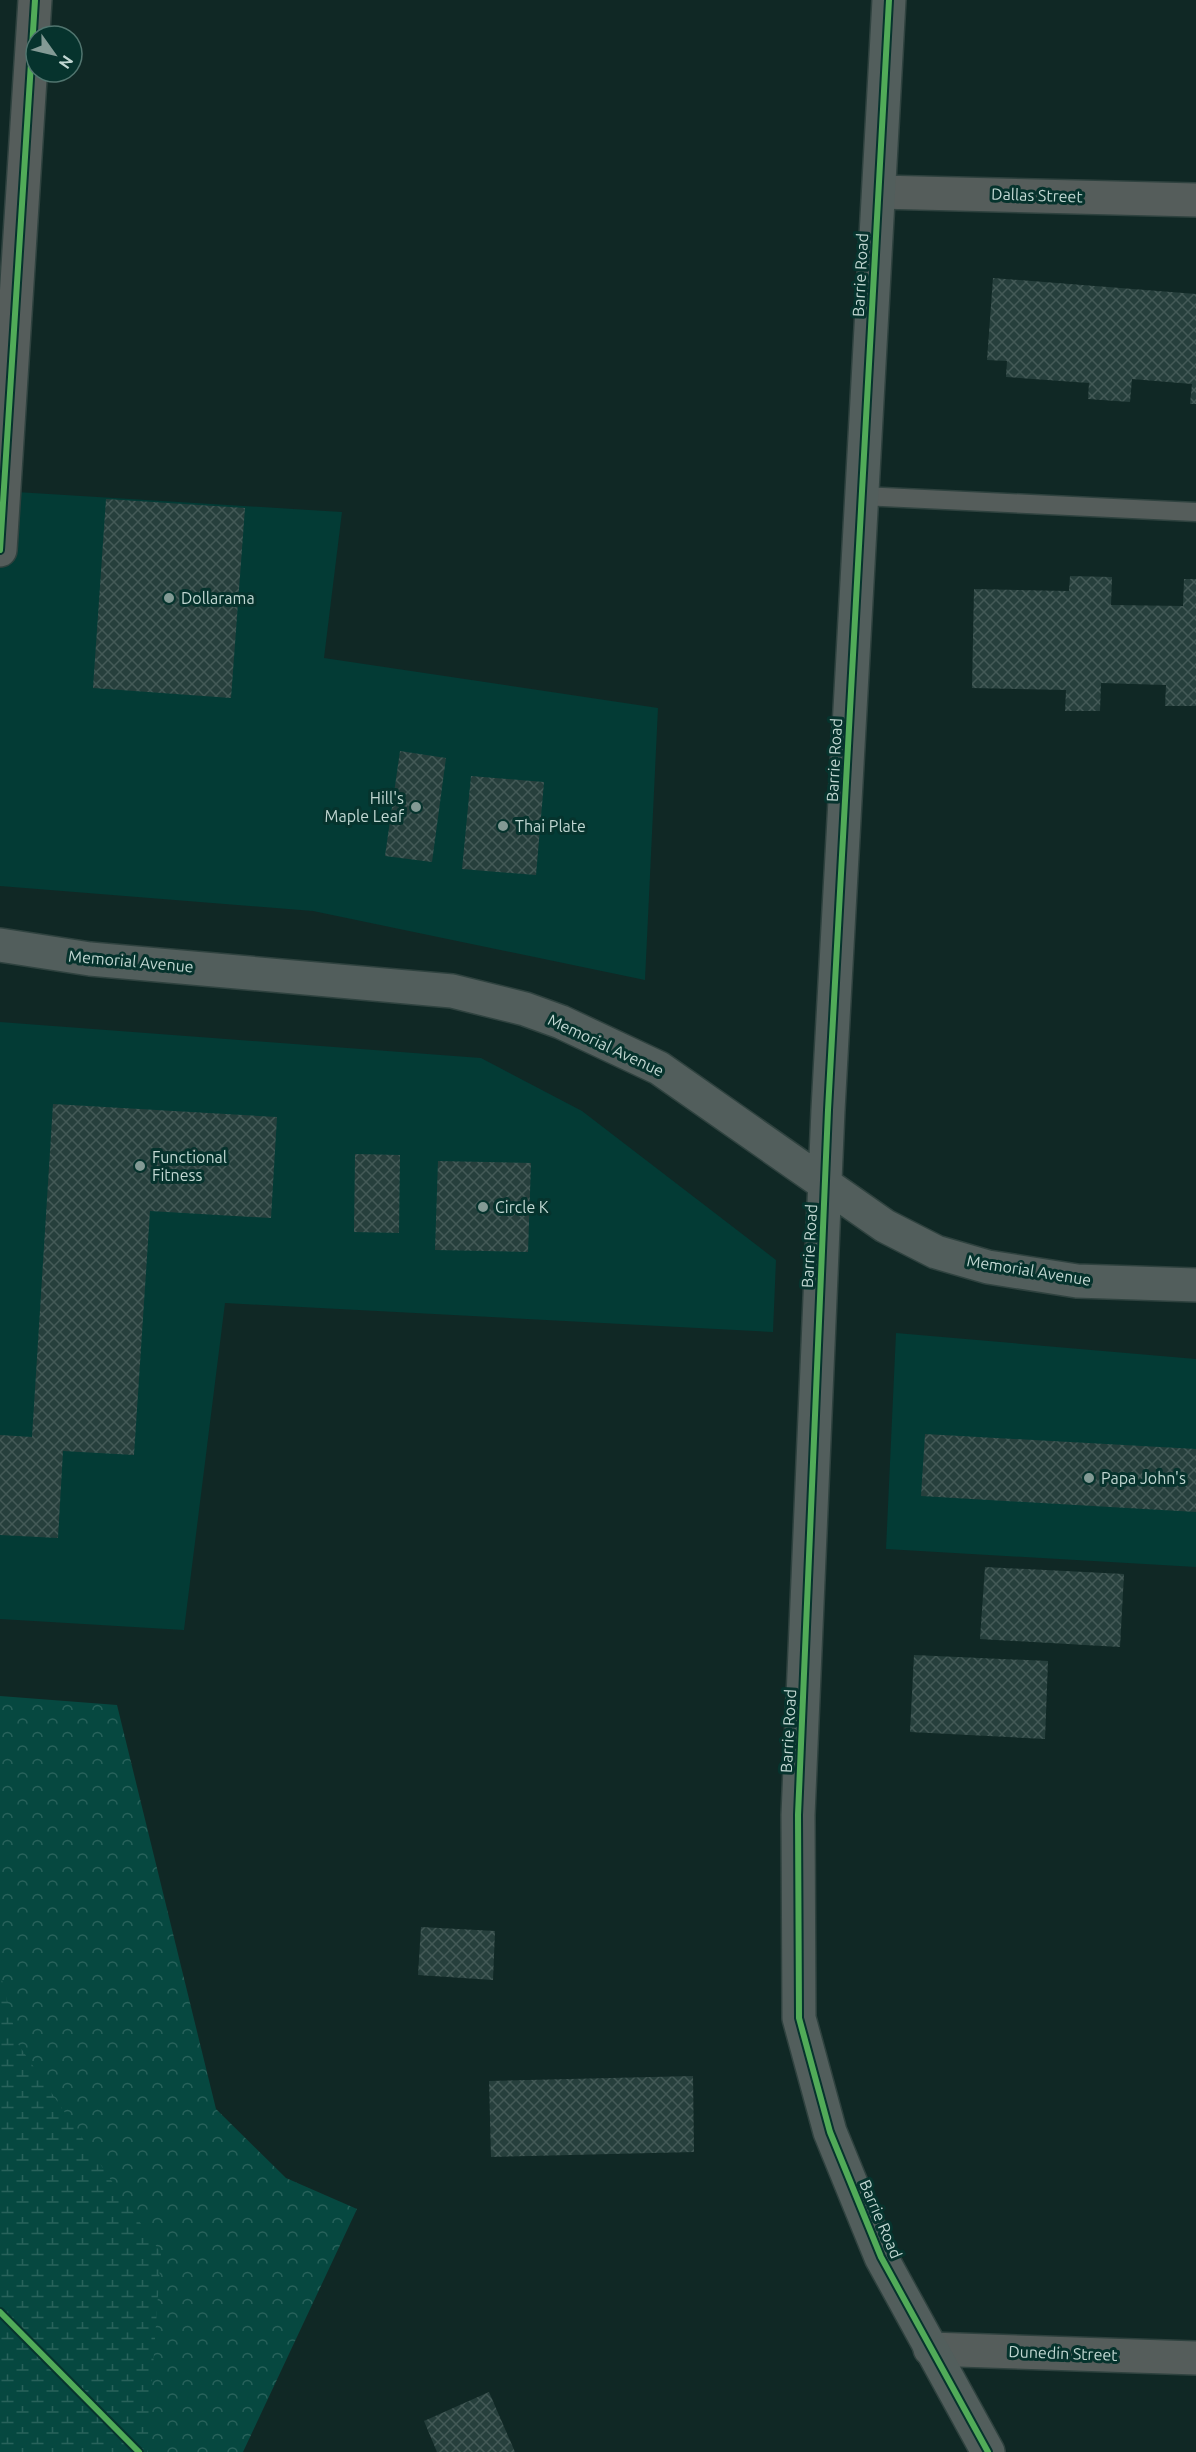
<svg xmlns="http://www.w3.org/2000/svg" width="1196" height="2452" viewBox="0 0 1196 2452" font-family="Ubuntu,sans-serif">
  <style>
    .built { fill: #033b35 }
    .forest { fill: url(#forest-crowns) }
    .wetland { fill: url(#wetland-marsh) }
    .building { fill: url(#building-cross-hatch) }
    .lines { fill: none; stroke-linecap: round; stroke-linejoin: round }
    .lane-casing { stroke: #2f423f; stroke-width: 21 }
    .street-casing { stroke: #2f423f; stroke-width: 36 }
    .secondary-casing { stroke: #2f423f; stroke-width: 36 }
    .lane { stroke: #555d5b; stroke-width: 18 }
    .street { stroke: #555d5b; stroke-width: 33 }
    .secondary { stroke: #525e5c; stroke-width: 33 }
    .cycleway-casing { stroke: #06332d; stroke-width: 10 }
    .cycleway { stroke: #51ab58; stroke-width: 6 }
    .poi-dot { fill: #839a95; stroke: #06332d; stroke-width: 2 }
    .labels { text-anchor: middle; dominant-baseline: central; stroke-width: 6; stroke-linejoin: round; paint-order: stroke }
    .street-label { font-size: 16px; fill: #c1d7d2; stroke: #06332d }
    .poi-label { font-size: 16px; fill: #c1d7d2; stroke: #06332d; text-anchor: start }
  </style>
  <defs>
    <pattern id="forest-crowns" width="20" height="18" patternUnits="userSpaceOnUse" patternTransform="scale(1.5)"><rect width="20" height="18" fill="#064840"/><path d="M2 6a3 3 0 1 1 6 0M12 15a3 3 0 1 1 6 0" fill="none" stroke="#28625b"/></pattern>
    <pattern id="wetland-marsh" width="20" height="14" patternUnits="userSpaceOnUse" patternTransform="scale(1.5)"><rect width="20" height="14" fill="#064840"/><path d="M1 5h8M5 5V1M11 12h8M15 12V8" fill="none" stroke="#28625b"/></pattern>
    <pattern id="building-cross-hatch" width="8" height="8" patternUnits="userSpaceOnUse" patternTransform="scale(1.5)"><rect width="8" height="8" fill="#263f3c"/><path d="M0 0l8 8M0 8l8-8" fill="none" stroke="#445a57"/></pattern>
  </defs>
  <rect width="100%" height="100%" fill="#102825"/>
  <path class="built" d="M0,491l342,21 -18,146 334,50 -13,272 -332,-69 -313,-25z
    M0,1022l481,36 101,53 194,149 -3,72 -548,-29 -41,327 -184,-11z
    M896,1333l300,26v208l-310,-18z"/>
  <path class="forest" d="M0,1696l117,9 99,404 70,69 71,31 -114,243h-243z"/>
  <path class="wetland" d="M0,1972l18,72 143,209 -14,199h-147z"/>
  <path class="building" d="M993,278l203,16v110h-6l2,-20 -60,-5 -2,23 -42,-3 1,-16 -83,-6 1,-16 -20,-1z
    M106,499l139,9 -14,190 -138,-10z
    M1070,576l42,1 -1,28 72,1 1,-27h12v127h-31l1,-21 -65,-2 -1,28h-35l1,-21 -94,-2 2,-99 95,2z
    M400,751l46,7 -14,104 -47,-6z
    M471,776l73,6 -8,93 -74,-6z
    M53,1104l224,13 -6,101 -121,-7 -16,244 -71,-4 -5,87 -58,-3v-100l32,2z
    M355,1154l45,1 -1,78 -45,-1z
    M438,1161l93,2 -3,89 -93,-2z
    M925,1434l271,15v63l-275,-16z
    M985,1567l139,7 -4,73 -140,-8z
    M914,1655l134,6 -3,78 -135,-7z
    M421,1927l74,4 -2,49 -75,-5z
    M693,2076l1,76 -203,5 -2,-76z
    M489,2392l26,60h-78l-13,-31z"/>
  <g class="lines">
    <defs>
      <path id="lane" d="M862,496l334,16"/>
      <path id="street" d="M879,192l317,8
        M0,550l35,-550
        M930,2349l266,9"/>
      <path id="secondary" d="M889,0l-61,1110 -30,705 1,203 31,114 51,125 107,195
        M0,945l90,14 362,32 73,18 36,13 98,46 226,158 51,26 52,15 89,14 119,4"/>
    </defs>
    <use href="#lane" class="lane-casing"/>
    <use href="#street" class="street-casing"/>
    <use href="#secondary" class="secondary-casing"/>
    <use href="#lane" class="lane"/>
    <use href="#street" class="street"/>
    <use href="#secondary" class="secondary"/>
    <defs>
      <path id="cycleway" d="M889,0l-61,1110 -30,705 1,203 31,114 51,125 107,195
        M0,550l35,-550
        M0,2312l139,140"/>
    </defs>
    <use href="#cycleway" class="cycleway-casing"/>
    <use href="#cycleway" class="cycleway"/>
  </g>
  <g class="poi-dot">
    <circle cx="169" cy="598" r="6"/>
    <circle cx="416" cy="807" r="6"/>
    <circle cx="503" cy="826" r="6"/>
    <circle cx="140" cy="1166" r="6"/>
    <circle cx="483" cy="1207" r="6"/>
    <circle cx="1089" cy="1478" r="6"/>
  </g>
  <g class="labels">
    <g class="street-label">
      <text transform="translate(1037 195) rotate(2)">Dallas Street</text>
      <text transform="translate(860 275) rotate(-87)">Barrie Road</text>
      <text transform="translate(834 760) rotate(-87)">Barrie Road</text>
      <text transform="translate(131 961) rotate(5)">Memorial Avenue</text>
      <text transform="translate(606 1045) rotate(25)">Memorial Avenue</text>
      <text transform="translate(809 1246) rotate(-87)">Barrie Road</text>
      <text transform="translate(1029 1270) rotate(9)">Memorial Avenue</text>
      <text transform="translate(788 1731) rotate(-87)">Barrie Road</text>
      <text transform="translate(881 2219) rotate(67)">Barrie Road</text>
      <text transform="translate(1063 2353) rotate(2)">Dunedin Street</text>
    </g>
    <g class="poi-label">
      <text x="181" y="598">Dollarama</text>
      <text x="404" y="798" text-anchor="end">Hill's<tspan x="404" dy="18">Maple Leaf</tspan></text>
      <text x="515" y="826">Thai Plate</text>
      <text x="152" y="1157">Functional<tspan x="152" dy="18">Fitness</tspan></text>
      <text x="495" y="1207">Circle K</text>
      <text x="1101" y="1478">Papa John's</text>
    </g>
  </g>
  <g transform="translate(54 54) rotate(124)"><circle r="28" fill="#06332d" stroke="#51756f" stroke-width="1.5"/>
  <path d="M0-4.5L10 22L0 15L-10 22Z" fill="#839a95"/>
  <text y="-9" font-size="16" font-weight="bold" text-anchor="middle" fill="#c1d7d2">N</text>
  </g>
</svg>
